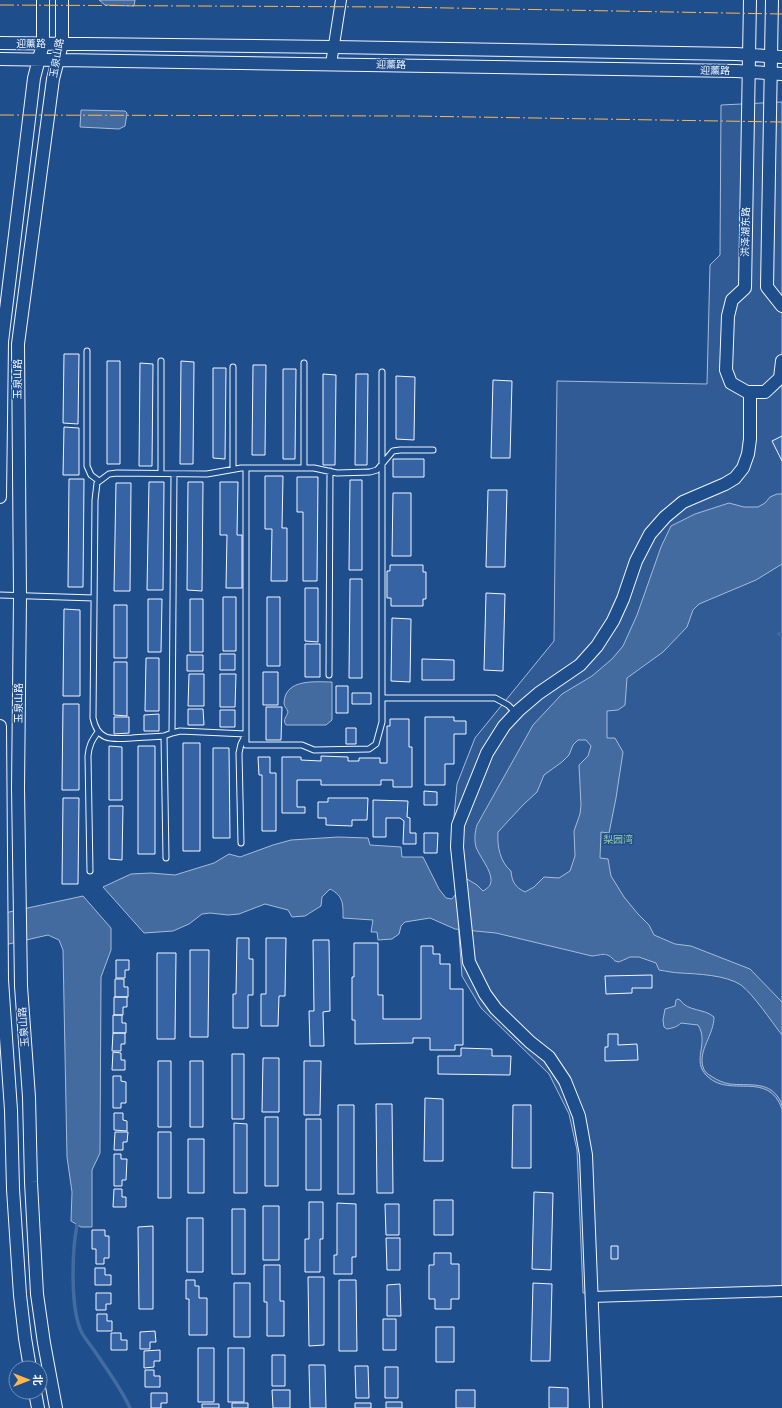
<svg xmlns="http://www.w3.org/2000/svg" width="782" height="1408" viewBox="0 0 782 1408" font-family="'Fira Sans Condensed','Noto Sans SC',sans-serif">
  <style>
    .green { fill: #305b95; stroke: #a8bbd7 }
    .water { fill: #446ba0; stroke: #a8bbd7; fill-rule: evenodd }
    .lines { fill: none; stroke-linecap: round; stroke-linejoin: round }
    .stream { stroke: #446ba0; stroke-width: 3.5 }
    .building { fill: #3563a3; stroke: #f2f6ff }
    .service-casing { stroke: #f2f6ff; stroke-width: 7 }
    .minor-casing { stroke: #f2f6ff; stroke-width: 12 }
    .tertiary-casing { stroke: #f2f6ff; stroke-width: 14 }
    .service { stroke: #1f4e8c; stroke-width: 5 }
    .minor { stroke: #1f4e8c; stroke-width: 10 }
    .tertiary { stroke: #1f4e8c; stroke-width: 12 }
    .power { stroke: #ffb74d; stroke-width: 1; stroke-dasharray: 14 3 2 3; stroke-linecap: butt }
    .labels { text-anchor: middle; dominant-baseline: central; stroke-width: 3; stroke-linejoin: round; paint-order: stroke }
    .street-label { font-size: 10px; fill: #f2f6ff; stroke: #1f4e8c }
    .park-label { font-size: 10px; fill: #97c8a6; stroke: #1f4e8c }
  </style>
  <rect width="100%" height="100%" fill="#1f4e8c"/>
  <path class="green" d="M782,102v1184l-199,7 -6,-143 -8,-36 -20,-40 -68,-66 -19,-32 -10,-137 5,-55 18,-46 79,-97 3,-260 150,3 3,-119 10,-10 1,-150z"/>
  <path class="water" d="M99,0h36l-1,6 -29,-1z
    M81,110l44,1 2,2 -2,13 -6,3 -39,-2z
    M777,494h5v70l-26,16 -57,24 -6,6 -6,17 -24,25 -36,26 -2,27 -7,5 -11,1v27h8l8,14 -7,46 -7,35 -8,-1 -1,26 8,1 3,17 13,21 14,17 11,11 5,10 21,9 16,2 59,23 32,33v33c-11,-14 -28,-40 -41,-50 -15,-10 -43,-11 -60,-12 -7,0 -15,-2 -22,-3l-3,-7 -17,-6h-9l-11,5 -4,-1c-9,-10 -12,-6 -23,-5l-96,-23 -41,-4 -25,-11 -25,4 -4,4 -2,8 -7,5 -14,1 -1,-8h-6l2,-12 -30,-2c0,-13 1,-22 -13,-29l-8,8 -1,9 -16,10 -13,1 -4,-7 -23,-6 -26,10 -11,1 -18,-2 -8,1 -13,10 -16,7 -29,2 -41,-46 28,-13 20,-1 24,2 39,-12 15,-9 11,3 33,-12 18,-5 47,-3 30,1 2,7 31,2 1,10h21l16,32 7,9 6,1 15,-20 10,6 6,6c2,-1 6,-4 7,-6 5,-11 -10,-27 -14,-38 -2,-8 -1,-15 1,-22l56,-100 29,-31 30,-18 20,-17 11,-13 14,-31 24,-68 10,-21 24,-12 34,-11 15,4h14l7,-4 5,-6zM578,740h8l5,6 -3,10 -9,9 2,40 -1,9 -6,17 1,25 -5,15 -11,7 -15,-1 -10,10 -9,5c-10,-5 -13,-10 -14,-21 -11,-9 -14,-25 -13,-39l25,-27 14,-13 7,-17 18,-13 7,-7 4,-10z
    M332,682v38l-6,5h-40c-4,-6 1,-8 2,-13 -1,-4 -4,-5 -4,-9 1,-25 32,-21 48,-21z
    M83,896l28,32v22l-10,27 -1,176 -8,17v57h-11l-10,-6 1,-29 -5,-35 -4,-207 -4,-10 -11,-5 -48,11v-32z
    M678,999l2,1c8,12 24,8 34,17 0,18 -16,33 -11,50 1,4 4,7 8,9 6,4 12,7 19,8 18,2 37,-3 48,13 3,4 4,7 4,12 -14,-39 -51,-11 -74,-32 -18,-16 2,-33 -10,-52l-17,-2c-4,4 -8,5 -14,6l-3,-2 -1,-7 2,-11 10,-3 1,-6z"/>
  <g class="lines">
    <path class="stream" d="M779,634l3,1
      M77,1225c-5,26 -7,85 5,108 4,7 10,14 14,20 12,18 25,35 34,55"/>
  </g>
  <path class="building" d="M64,354h15l-1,70 -15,-1z
    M107,361h13v103h-13z
    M181,361l13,1 -1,102h-13z
    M140,363l13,1 -1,102h-13z
    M253,365h13l-1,90h-13z
    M213,368h13l-1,91 -12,-1z
    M283,369h13l-1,90h-12z
    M323,374l13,1 -1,90h-12z
    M356,374h12l-1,91h-12z
    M396,376l19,1 -1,63 -18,-1z
    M493,380l19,1 -2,77h-19z
    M64,427l15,1v47h-16z
    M782,436v25l-10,-20z
    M393,459h31v18h-31z
    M265,476h18l-1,52h5v53h-16l1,-52h-7z
    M297,477h21l-1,104h-14v-69h-6z
    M69,479h15l-1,108h-15z
    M350,480h12v90h-13z
    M149,482h15l-1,108h-16z
    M188,482h15l-1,109 -15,-1z
    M220,482h18l-1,53h5v53h-16l1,-53h-7z
    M116,483h15l-1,108h-16z
    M488,490h19l-2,77h-19z
    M393,493h18v63h-19z
    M390,565h33v7h3v27h-3v7h-32v-8h-4v-27h3z
    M350,579h12v99h-13z
    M305,588h13v54l-13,-1z
    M486,593l19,1 -2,77 -19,-1z
    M223,597h13v54h-13z
    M267,597h13v69h-13z
    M148,599h14l-1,53h-13z
    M190,599h13v53h-13z
    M114,605h13v53h-13z
    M64,609l16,1v86h-17z
    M392,618l19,1 -1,63 -19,-1z
    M305,644h15v33h-15z
    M220,654h15v16h-15z
    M187,655h16v16h-16z
    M146,658h13v53h-14z
    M422,659l32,1v20h-32z
    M114,662h13v54l-13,-1z
    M263,672h15v33h-15z
    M189,674h15v32h-16z
    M220,674h16l-1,33h-15z
    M336,686h12v27h-12z
    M352,693h19v11h-19z
    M63,704h16v86h-17z
    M266,707h16l-1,33h-15z
    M188,709h15l1,16h-16z
    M220,710h15v17h-15z
    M159,714v17h-15v-16z
    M114,717h15v16l-15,1z
    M425,717h29v4h12v13h-12v30h-9v21h-20z
    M390,719h19v28h3v40h-19v-7h-12v5h-60v-5h-24v27h8v6h-23v-56h19v3l20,1v-5l27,1v4h11v-3h21v5h7v-37h3z
    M346,728h10v16h-10z
    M183,743h17v108h-17z
    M109,746l13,1v53h-13z
    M138,746h17v108h-17z
    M213,748h16l1,90h-17z
    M258,757h12v16h6v58h-14v-56h-3z
    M424,791l13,1v13h-13z
    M63,798h16l-1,86h-16z
    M328,798h40l-1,22h-15v6l-26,-1v-7h-8v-16h10z
    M373,800l35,1 -1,16 3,1v15h6v11h-13l1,-23 -4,-3h-14v19h-13z
    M109,806h14l-1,54 -13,-1z
    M424,833h14l-1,20h-13z
    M237,938h12v21h4v36h-5v33h-15v-34h3z
    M266,938h20l-1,58h-6l-1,30h-17v-32h5z
    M313,940h16l1,71 -7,1 1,34h-14l-1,-35h5z
    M354,943h24v52h5v24h38v-73h12v8h7v10h10v25h13v56h-8v5h-25v-12h-17v5l-58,1v-24h-3v-43h2z
    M190,950h19l-1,87h-18z
    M157,953h19l-1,86h-18z
    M116,960h13v10h-4v8h-9z
    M652,975v13h-20v5l-26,1 -1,-18z
    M115,979h9v8h4v10h-13z
    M114,997h13v10h-4v8h-9z
    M113,1015h9v8h4v10h-13z
    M113,1033h12v11h-4v7h-9z
    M608,1034h10v11l19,-1 1,16 -33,1v-14h3z
    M461,1048l31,1v7h19l-1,19 -72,-1v-18h23z
    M113,1052l8,1v7h4v10h-13z
    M232,1054h12v65h-12z
    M263,1058h16v54h-17z
    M158,1061h13v66h-13z
    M190,1061h13v66h-13z
    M304,1061h17l-1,54h-16z
    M113,1076h8v5l5,1v21h-5v5h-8z
    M425,1098l18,1v62h-19z
    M376,1104h16l1,89h-16z
    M338,1105h16v89h-16z
    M513,1105h18v63h-19z
    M114,1113h9v7l4,1v10l-13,-1z
    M265,1117h13v69h-13z
    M306,1119h15v71h-15z
    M234,1123l13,1v69h-13z
    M115,1132h13l-1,10h-4v8h-9z
    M158,1132h13v66h-13z
    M188,1139h16v54h-16z
    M114,1154h7v5h6l-1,21h-4v6h-8z
    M114,1189h8v8h4v10h-13z
    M534,1192l19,1 -2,77 -19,-1z
    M434,1200h19v35h-19z
    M309,1202h14v37h-3v33h-15v-33h4z
    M337,1203l19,1v53h-4v17h-18v-19h3z
    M385,1204h14v31h-13z
    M263,1206h16v54h-16z
    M232,1209h13v65h-13z
    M187,1218h16v54h-16z
    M153,1226v83h-14l-1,-82z
    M92,1230h13v6h4v22h-5v6h-8v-15h-4z
    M386,1238h14v32h-13z
    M611,1246h7v13h-7z
    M434,1253h17v11h8v35h-8v10h-16v-10h-6v-34h5z
    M264,1265h16v36h4v35h-17v-34h-3z
    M95,1268h10v7h6v10h-16z
    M308,1277h16v68l-15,1z
    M186,1280h9v6h4v12h8v37h-18v-36h-3z
    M339,1280h17l1,71h-18z
    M234,1283h16v54h-16z
    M533,1283l19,1 -2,77h-19z
    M400,1284l1,32h-14v-31z
    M96,1293h15v11h-5v6h-10z
    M97,1314h10v7h5v10h-15z
    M383,1319h13v31h-13z
    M436,1327h18v35h-18z
    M155,1331l1,11h-6v7h-10v-17z
    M111,1333h10v7h6v10h-16z
    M198,1348h16v54h-16z
    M228,1348h16v54h-16z
    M160,1350v11h-6v6l-10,1v-17z
    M272,1355h13v31h-13z
    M309,1365h16l1,43h-16z
    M355,1366h13l1,32h-13z
    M385,1367h13v31h-13z
    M145,1370h9v6h6v11h-15z
    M549,1387l19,1v20h-19z
    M272,1390h18v18h-17z
    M456,1390h19v18h-19z
    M151,1393h16v10h-6v5h-10z
    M386,1402h16v6h-16z
    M232,1403h16v5h-16z
    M355,1403h16v5h-16z
    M202,1404h17v4h-17z"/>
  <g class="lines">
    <defs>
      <path id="service" d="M87,351v115l4,9 8,6
        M304,363v105
        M233,367v102
        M246,468v277h56l12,5 55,-1 7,-5 6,-22v-350
        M161,473v-112
        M0,595l94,3
        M329,675l1,-204
        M382,698h113l13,7 8,8
        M172,733l2,-259
        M164,736l2,122
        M241,843l-2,-90 2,-9 5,-10 -66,-3 -8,2 -8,3c-10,1 -21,1 -32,2 -20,1 -34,4 -39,-20l2,-218 2,-17 12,-9 8,-1 90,1 34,-6h73l23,5 33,-1 7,-2 16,-19 7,-1h33
        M90,871l-2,-115c1,-11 4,-16 10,-24"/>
      <path id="minor" d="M331,64l10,-64
        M592,1297l190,-6"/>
      <path id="tertiary" d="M750,0l-5,288 -13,12 -4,16 -2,54 5,13 16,9h18l15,-14 2,-17
        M772,0l-5,287 15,19
        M0,43l333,4 403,7 46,3
        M0,59l736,12 46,3
        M0,497l2,-155 32,-264 9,-34v-44
        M0,726l2,254 9,130 2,79 7,106 5,43 5,30
        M35,1392l3,16
        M56,1408l-12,-65 -7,-49 -6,-112 -2,-85 -8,-111 -3,-198 2,-191 -2,-253 35,-265 9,-35v-44
        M596,1408l-10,-253 -7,-39 -14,-35 -16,-24 -19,-15 -34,-33 -11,-15 -16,-32 -12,-115 1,-22 29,-72 17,-27 15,-16 20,-17 41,-28 17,-19 16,-25 10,-22 13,-38 14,-27 15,-17 18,-15 42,-18 10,-6 8,-10 5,-14 2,-15v-47"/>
    </defs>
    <use href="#service" class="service-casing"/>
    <use href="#minor" class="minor-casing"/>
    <use href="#tertiary" class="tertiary-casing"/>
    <use href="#service" class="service"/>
    <use href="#minor" class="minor"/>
    <use href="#tertiary" class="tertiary"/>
    <path class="power" d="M0,5l394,2 388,7
      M0,115l412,1 370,6"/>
  </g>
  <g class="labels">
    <g class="street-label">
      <text x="31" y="44">迎薰路</text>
      <text transform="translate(57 58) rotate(-80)">玉泉山路</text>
      <text transform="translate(391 65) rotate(1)">迎薰路</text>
      <text transform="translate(715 71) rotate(1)">迎薰路</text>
      <text transform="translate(746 232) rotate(-89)">洪泽湖东路</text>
      <text transform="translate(18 379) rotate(-90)">玉泉山路</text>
      <text transform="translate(19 703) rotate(-90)">玉泉山路</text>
      <text transform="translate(24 1027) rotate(-94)">玉泉山路</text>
    </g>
    <g class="park-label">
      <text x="618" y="840">梨园湾</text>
    </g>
  </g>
  <g transform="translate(28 1380) rotate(90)"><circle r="19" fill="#1f4e8c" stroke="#7391ba"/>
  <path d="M0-3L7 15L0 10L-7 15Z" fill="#ffb74d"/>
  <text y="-6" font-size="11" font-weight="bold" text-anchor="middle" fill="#f2f6ff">北</text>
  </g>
</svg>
